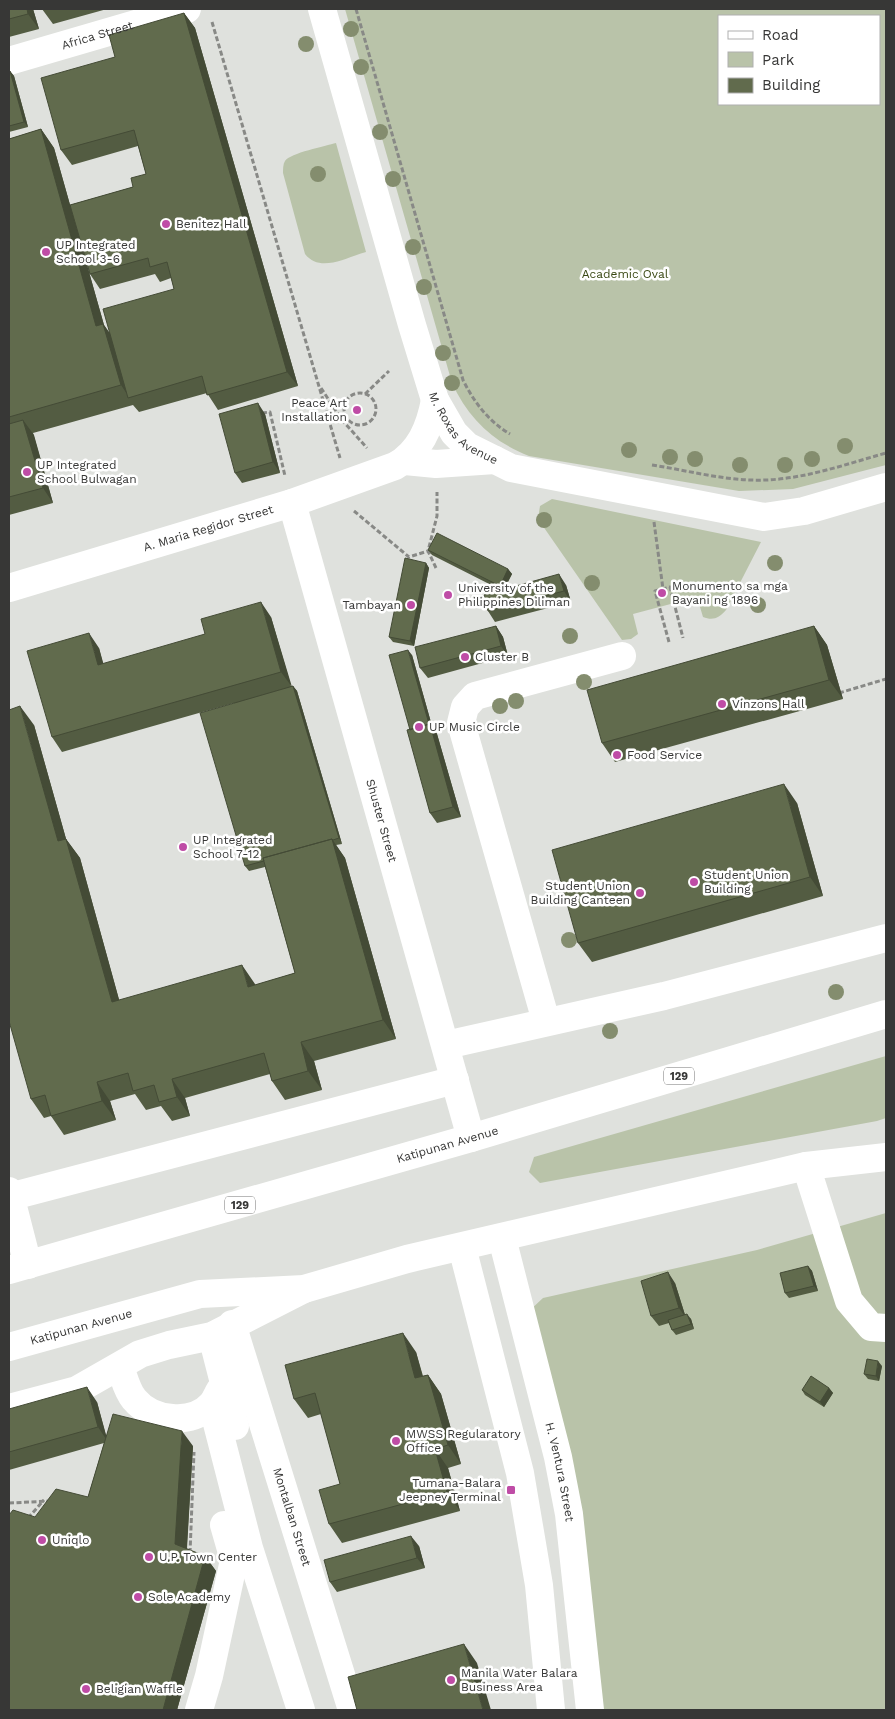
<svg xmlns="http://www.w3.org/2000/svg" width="895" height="1719" viewBox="0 0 895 1719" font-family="'Work Sans',sans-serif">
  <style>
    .green { fill: #b9c3a9; fill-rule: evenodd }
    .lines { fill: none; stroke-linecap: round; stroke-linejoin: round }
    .path { stroke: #888986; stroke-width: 3; stroke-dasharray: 5 2.5; stroke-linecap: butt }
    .minor { stroke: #fff; stroke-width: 28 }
    .major { stroke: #fff; stroke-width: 28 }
    .tree { fill: #848d6e }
    .wall { fill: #535c42; fill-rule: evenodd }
    .shaded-wall { fill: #444b36 }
    .building { fill: #616b4d; stroke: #444b36 }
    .poi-dot { fill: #bf4ca6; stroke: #fff; stroke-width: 2 }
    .labels { text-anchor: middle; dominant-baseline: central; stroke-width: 5; stroke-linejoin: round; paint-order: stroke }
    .shield { fill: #fff; stroke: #737372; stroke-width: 1 }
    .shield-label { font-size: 11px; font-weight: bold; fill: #373736 }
    .street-label { font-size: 12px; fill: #373736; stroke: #fff }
    .poi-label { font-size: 12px; fill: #373736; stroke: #fff; text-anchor: start }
    .park-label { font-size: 12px; fill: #3a4914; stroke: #fff }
  </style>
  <rect width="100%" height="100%" fill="#dfe1dd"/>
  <path class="green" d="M345,9h541v456l-93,24 -54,2 -210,-35c-36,-14 -61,-38 -77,-73zM879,16v88h-160v-88z
    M336,143l30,109c-21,6 -46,21 -61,2l-22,-81c0,-4 0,-9 2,-12 5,-8 41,-15 51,-18z
    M552,499l209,43 -35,68c-7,8 -13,11 -23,7l-6,-20 -64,17 5,20 -7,5 -9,1 -84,-121 2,-13z
    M886,1056v62l-9,3 -337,62 -11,-11 5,-15z
    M886,1213v497h-286l-72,-398 15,-14 214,-48z"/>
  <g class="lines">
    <path class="path" d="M356,9l107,371c11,22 25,41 47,54
      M212,22l128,436
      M321,388l21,32 25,28
      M344 409a16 16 0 1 1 32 0a16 16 0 1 1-32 0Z
      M365,394l24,-23
      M262,413l8,-1 15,64
      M652,465c33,5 66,14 99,15 46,2 92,-15 135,-27
      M354,511l55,46 19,-6
      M654,522l9,67
      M436,568l-8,-17 9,-35v-24
      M669,642l-14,-51 15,-4 13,51
      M839,693l47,-14
      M9,1503l41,-2
      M28,1518l16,-18
      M190,1553l4,-101"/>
    <g class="minor">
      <path id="s1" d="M322,9l90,316 23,75 19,33 13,13 44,22 253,49 40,-6 82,-24"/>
      <path id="s2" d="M9,61l178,-52"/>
      <path d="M405,461l31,3 59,-4"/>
      <path id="s3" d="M292,503l179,635"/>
      <path id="s4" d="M9,588l283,-85 103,-37c25,-14 35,-39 40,-66"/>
      <path d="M546,1021l-85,-298 4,-16 10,-11 147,-40"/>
      <path d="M446,1045l218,-49 222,-58"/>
      <path d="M806,1166l43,135 22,26 15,1"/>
      <path d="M9,1191l19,74"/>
      <path d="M9,1197l446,-117"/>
      <path id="s5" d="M502,1238l56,219 11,57 21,196"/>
      <path d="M462,1247l58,226 19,112 12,125"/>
      <path id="s6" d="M232,1324l120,386"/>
      <path d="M212,1336l23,90"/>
      <path d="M120,1367c4,10 7,24 14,32 18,22 58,27 78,5 3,-4 5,-9 8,-14"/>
      <path d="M212,1404l37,144 52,162"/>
      <path d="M9,1408l68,-18 63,-36 29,-9 43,-9 92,-47"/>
      <path d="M199,1710l10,-34 25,-116 -10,-35"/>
    </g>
    <g class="major">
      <path id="s7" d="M9,1270l462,-132 415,-124"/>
      <path id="s8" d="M9,1347l191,-53 104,-5 103,-30 399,-93 80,-9"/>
    </g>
  </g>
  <g class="tree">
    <circle cx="351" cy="29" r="8"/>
    <circle cx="306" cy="44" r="8"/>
    <circle cx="361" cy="67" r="8"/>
    <circle cx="380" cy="132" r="8"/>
    <circle cx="318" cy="174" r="8"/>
    <circle cx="393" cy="179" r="8"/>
    <circle cx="413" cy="247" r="8"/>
    <circle cx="424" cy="287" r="8"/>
    <circle cx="443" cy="353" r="8"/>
    <circle cx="452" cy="383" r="8"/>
    <circle cx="845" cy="446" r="8"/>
    <circle cx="629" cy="450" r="8"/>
    <circle cx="670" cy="457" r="8"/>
    <circle cx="695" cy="459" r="8"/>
    <circle cx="812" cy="459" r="8"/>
    <circle cx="740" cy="465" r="8"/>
    <circle cx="785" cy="465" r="8"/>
    <circle cx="544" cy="520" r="8"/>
    <circle cx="775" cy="563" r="8"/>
    <circle cx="592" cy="583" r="8"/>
    <circle cx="758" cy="605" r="8"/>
    <circle cx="570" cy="636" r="8"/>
    <circle cx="584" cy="682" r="8"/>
    <circle cx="516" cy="701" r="8"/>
    <circle cx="500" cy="706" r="8"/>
    <circle cx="569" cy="940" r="8"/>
    <circle cx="836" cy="992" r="8"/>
    <circle cx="610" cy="1031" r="8"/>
  </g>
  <path class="wall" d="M9,9h24l6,20 -30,8z
    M42,9h65l-54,15z
    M184,13l11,15 103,358 -80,24 -11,-17 -68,19 -6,-7 -100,28 20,70 -44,12v-376l32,-10 13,19 16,57 63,-18 13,-13 -8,-28 -66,19 -11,-15 54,-93zM77,230l13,44 10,15 55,-15 5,8 11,-4 3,11 -65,44 -5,-8z
    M9,71h1l4,5 14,51 -19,5z
    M265,414l15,59 -38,10 -7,-10z
    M428,550l80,19 4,5 -8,16 62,-5 5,17 -76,20 -7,-11 13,-21 -69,-35z
    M426,563l3,5 -15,78 -21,-4 -4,-5z
    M271,617l20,69h2l4,5 45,153 -6,1 9,13 51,181 -82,22 8,29 -37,10 -13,-19 -2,-7 -85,24 5,18 -18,5 -11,-15 -15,4 -11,-16 -25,7 6,19 -52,15 -13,-19 -7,2 -13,-19 3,-374 32,114 14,19 39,142 136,-15 40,-12 -30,-106 -16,4 -4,-5 -11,-163 -172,49 -10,-15 47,-89 4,16z
    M496,626l7,11 5,19 -80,22 -8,-10z
    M814,626l13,19 16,54 -228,63 -13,-19z
    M412,655l20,71 5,8 24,83 -24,6 -7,-10 -20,-83z
    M797,803l26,93 -231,66 -14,-19z
    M808,1266l4,5 6,20 -29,7 -4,-5z
    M675,1283l10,32 6,4 3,10 -18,6 -4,-5 -3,-7 -10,3 -8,-10z
    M416,1352l7,24 5,-1 13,19 20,70 -13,4 12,43 -118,32 -13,-19 11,-40 -19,-70 -13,4 -14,-19z
    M882,1366l-3,15 -11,-2 -4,-5z
    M829,1388l4,5 -9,14 -19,-12 -3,-5z
    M97,1402l9,34 87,10 -6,103 18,7 11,15 -39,139h-168l26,-193 53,-20 16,-54 -95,27v-61z
    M419,1546l6,22 -88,24 -7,-10z"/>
  <path class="shaded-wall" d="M27,9h6l6,20 -11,-15z
    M184,13l11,15 103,358 -11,-14z
    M10,71l4,5 14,51 -4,-5z
    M41,129l13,19 50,177 13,18 12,54 -8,-12 -25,-59z
    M258,403l7,11 15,59 -7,-11z
    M23,420l11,15 19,68 -10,-15z
    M426,563l3,5 -15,78 -4,-5z
    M508,569l4,5 -9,17 -3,-5z
    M559,574l7,11 5,17 -7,-11z
    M261,602l10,15 21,70 -11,-15z
    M496,626l7,11 5,19 -7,-10z
    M814,626l13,19 16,54 -14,-19z
    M89,633l10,15 9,32 -10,-15z
    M408,650l4,5 20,71 5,8 24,83 -8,-10z
    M293,686l4,5 45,153 -3,-6z
    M20,706l14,19 38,135 -14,-19z
    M784,784l13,19 26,93 -13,-19z
    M66,839l14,19 45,163 -13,-19z
    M332,839l13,19 51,181 -13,-19z
    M242,965l13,19 6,22 -13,-19z
    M301,1042l13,19 8,29 -14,-19z
    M172,1079l13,19 5,18 -13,-19z
    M97,1082l13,19 6,19 -14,-19z
    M808,1266l4,5 6,20 -4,-5z
    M668,1272l7,11 11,35 -7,-10z
    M687,1314l4,5 3,10 -3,-5z
    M403,1333l13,19 12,45 -13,-19z
    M878,1361l4,5 -3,15 -3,-5z
    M428,1375l13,19 20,70 -13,-19z
    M87,1387l10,15 11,40 -10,-15z
    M829,1388l4,5 -9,14 -4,-5z
    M182,1431l11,15 -7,113 -11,-15z
    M435,1449l13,19 12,43 -13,-19z
    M411,1536l8,10 6,22 -8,-10z
    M205,1556l11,15 -39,139h-14z
    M464,1644l13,19 14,47h-8z"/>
  <path class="building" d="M9,9h18l1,5 -19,5z
    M184,13l103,359 -80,23 -5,-19 -74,22 -25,-89 71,-20 -7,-27 -17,5 -2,-9 -58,16 -20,-69 63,-18 -2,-9 15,-4 -12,-44 -73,20 -20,-72 74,-21 -6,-22z
    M9,71h1l14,51 -15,4z
    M41,129l55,197 7,-2 18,61 -112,32v-278z
    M258,403l15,59 -38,11 -16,-59z
    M23,420l20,68 -34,9v-73z
    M437,533l71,36 -8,17 -72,-36z
    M405,558l21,5 -16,78 -21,-4z
    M559,574l5,17 -76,20 -4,-16z
    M261,602l20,70 -229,65 -25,-86 62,-18 9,32 107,-31 -4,-15z
    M496,626l5,20 -81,22 -5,-21z
    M814,626l15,54 -227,63 -15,-53z
    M408,650l21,74 -19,6 -21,-75z
    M293,686l46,152 -6,2 -1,-1 -69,19 1,3 -19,5 -45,-153z
    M20,706l38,135 8,-2 46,163 130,-37 6,22 47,-14 -32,-115 69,-19 51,181 -82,22 7,29 -36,10 -8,-28 -92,26 5,18 -18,5 -5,-17 -21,6 -5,-18 -31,9 5,19 -51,15 -6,-21 -14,4 -22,-78v-311z
    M430,724l23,83 -23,6 -23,-83z
    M784,784l26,93 -232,66 -26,-93z
    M808,1266l6,20 -29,7 -5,-20z
    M668,1272l11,36 -28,8 -10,-35z
    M687,1314l4,10 -19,6 -4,-10z
    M403,1333l12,45 13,-3 20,70 -13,4 12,43 -118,32 -10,-34 21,-6 -25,-91 -21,6 -9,-34z
    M867,1359l11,2 -2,15 -12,-2z
    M811,1376l18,12 -9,14 -18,-12z
    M87,1387l11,40 -89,25v-43z
    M113,1414l69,17 -7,113 30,12 -42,154h-154v-195l4,-5 22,7 21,-28 32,8z
    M411,1536l6,22 -87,24 -6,-22z
    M464,1644l19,66h-126l-9,-33z"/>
  <g class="poi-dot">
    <circle cx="166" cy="224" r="5"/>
    <circle cx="46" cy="252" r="5"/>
    <circle cx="357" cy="410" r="5"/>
    <circle cx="27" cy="472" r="5"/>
    <circle cx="662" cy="593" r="5"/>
    <circle cx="448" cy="595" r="5"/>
    <circle cx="411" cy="605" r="5"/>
    <circle cx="465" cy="657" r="5"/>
    <circle cx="722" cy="704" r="5"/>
    <circle cx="419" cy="727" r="5"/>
    <circle cx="617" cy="755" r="5"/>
    <circle cx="183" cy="847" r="5"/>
    <circle cx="694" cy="882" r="5"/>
    <circle cx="640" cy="893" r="5"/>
    <circle cx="396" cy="1441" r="5"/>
    <rect x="506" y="1485" width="10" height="10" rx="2.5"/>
    <circle cx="42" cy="1540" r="5"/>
    <circle cx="149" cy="1557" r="5"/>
    <circle cx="138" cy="1597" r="5"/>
    <circle cx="451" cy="1680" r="5"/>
    <circle cx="86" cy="1689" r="5"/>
  </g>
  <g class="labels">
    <g class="shield">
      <rect x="664" y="1067.5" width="30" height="17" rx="4"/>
      <rect x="225" y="1196.5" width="30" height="17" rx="4"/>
    </g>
    <g class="shield-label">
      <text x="679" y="1076">129</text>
      <text x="240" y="1205">129</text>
    </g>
    <g class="street-label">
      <text stroke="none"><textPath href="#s2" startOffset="92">Africa Street</textPath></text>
      <text stroke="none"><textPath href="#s1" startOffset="448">M. Roxas Avenue</textPath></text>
      <text stroke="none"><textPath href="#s4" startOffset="208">A. Maria Regidor Street</textPath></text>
      <text stroke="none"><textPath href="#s3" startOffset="330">Shuster Street</textPath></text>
      <text stroke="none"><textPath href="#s7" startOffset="456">Katipunan Avenue</textPath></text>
      <text stroke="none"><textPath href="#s8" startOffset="75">Katipunan Avenue</textPath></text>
      <text stroke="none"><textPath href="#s5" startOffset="241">H. Ventura Street</textPath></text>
      <text stroke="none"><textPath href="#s6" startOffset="202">Montalban Street</textPath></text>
    </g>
    <g class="poi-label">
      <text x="176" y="224">Benitez Hall</text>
      <text x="56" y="245">UP Integrated<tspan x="56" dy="14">School 3-6</tspan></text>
      <text x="347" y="403" text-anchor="end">Peace Art<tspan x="347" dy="14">Installation</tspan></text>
      <text x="37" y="465">UP Integrated<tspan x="37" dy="14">School Bulwagan</tspan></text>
      <text x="672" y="586">Monumento sa mga<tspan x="672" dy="14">Bayani ng 1896</tspan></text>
      <text x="458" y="588">University of the<tspan x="458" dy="14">Philippines Diliman</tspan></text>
      <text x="401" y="605" text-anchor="end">Tambayan</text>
      <text x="475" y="657">Cluster B</text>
      <text x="732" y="704">Vinzons Hall</text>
      <text x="429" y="727">UP Music Circle</text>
      <text x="627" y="755">Food Service</text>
      <text x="193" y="840">UP Integrated<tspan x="193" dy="14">School 7-12</tspan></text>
      <text x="704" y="875">Student Union<tspan x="704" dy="14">Building</tspan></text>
      <text x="630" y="886" text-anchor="end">Student Union<tspan x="630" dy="14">Building Canteen</tspan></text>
      <text x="406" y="1434">MWSS Regularatory<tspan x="406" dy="14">Office</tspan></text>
      <text x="501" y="1483" text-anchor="end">Tumana-Balara<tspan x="501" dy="14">Jeepney Terminal</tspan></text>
      <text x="52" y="1540">Uniqlo</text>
      <text x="159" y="1557">U.P. Town Center</text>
      <text x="148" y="1597">Sole Academy</text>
      <text x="461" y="1673">Manila Water Balara<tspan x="461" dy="14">Business Area</tspan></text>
      <text x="96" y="1689">Beligian Waffle</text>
    </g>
    <g class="park-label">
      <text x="625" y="274">Academic Oval</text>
    </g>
  </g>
  <rect width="895" height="1719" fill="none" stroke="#373736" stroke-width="20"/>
  <rect x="718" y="15" width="162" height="90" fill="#ffffff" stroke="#afafaf"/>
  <rect x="728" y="31" width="25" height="8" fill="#ffffff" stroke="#afafaf"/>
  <text x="762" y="40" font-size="15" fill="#373736">Road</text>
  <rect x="728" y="52" width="25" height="15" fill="#b9c3a9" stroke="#afafaf"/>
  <text x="762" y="65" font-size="15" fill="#373736">Park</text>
  <rect x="728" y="78" width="25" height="15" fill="#616b4d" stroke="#afafaf"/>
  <text x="762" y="90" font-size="15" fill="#373736">Building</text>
</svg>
